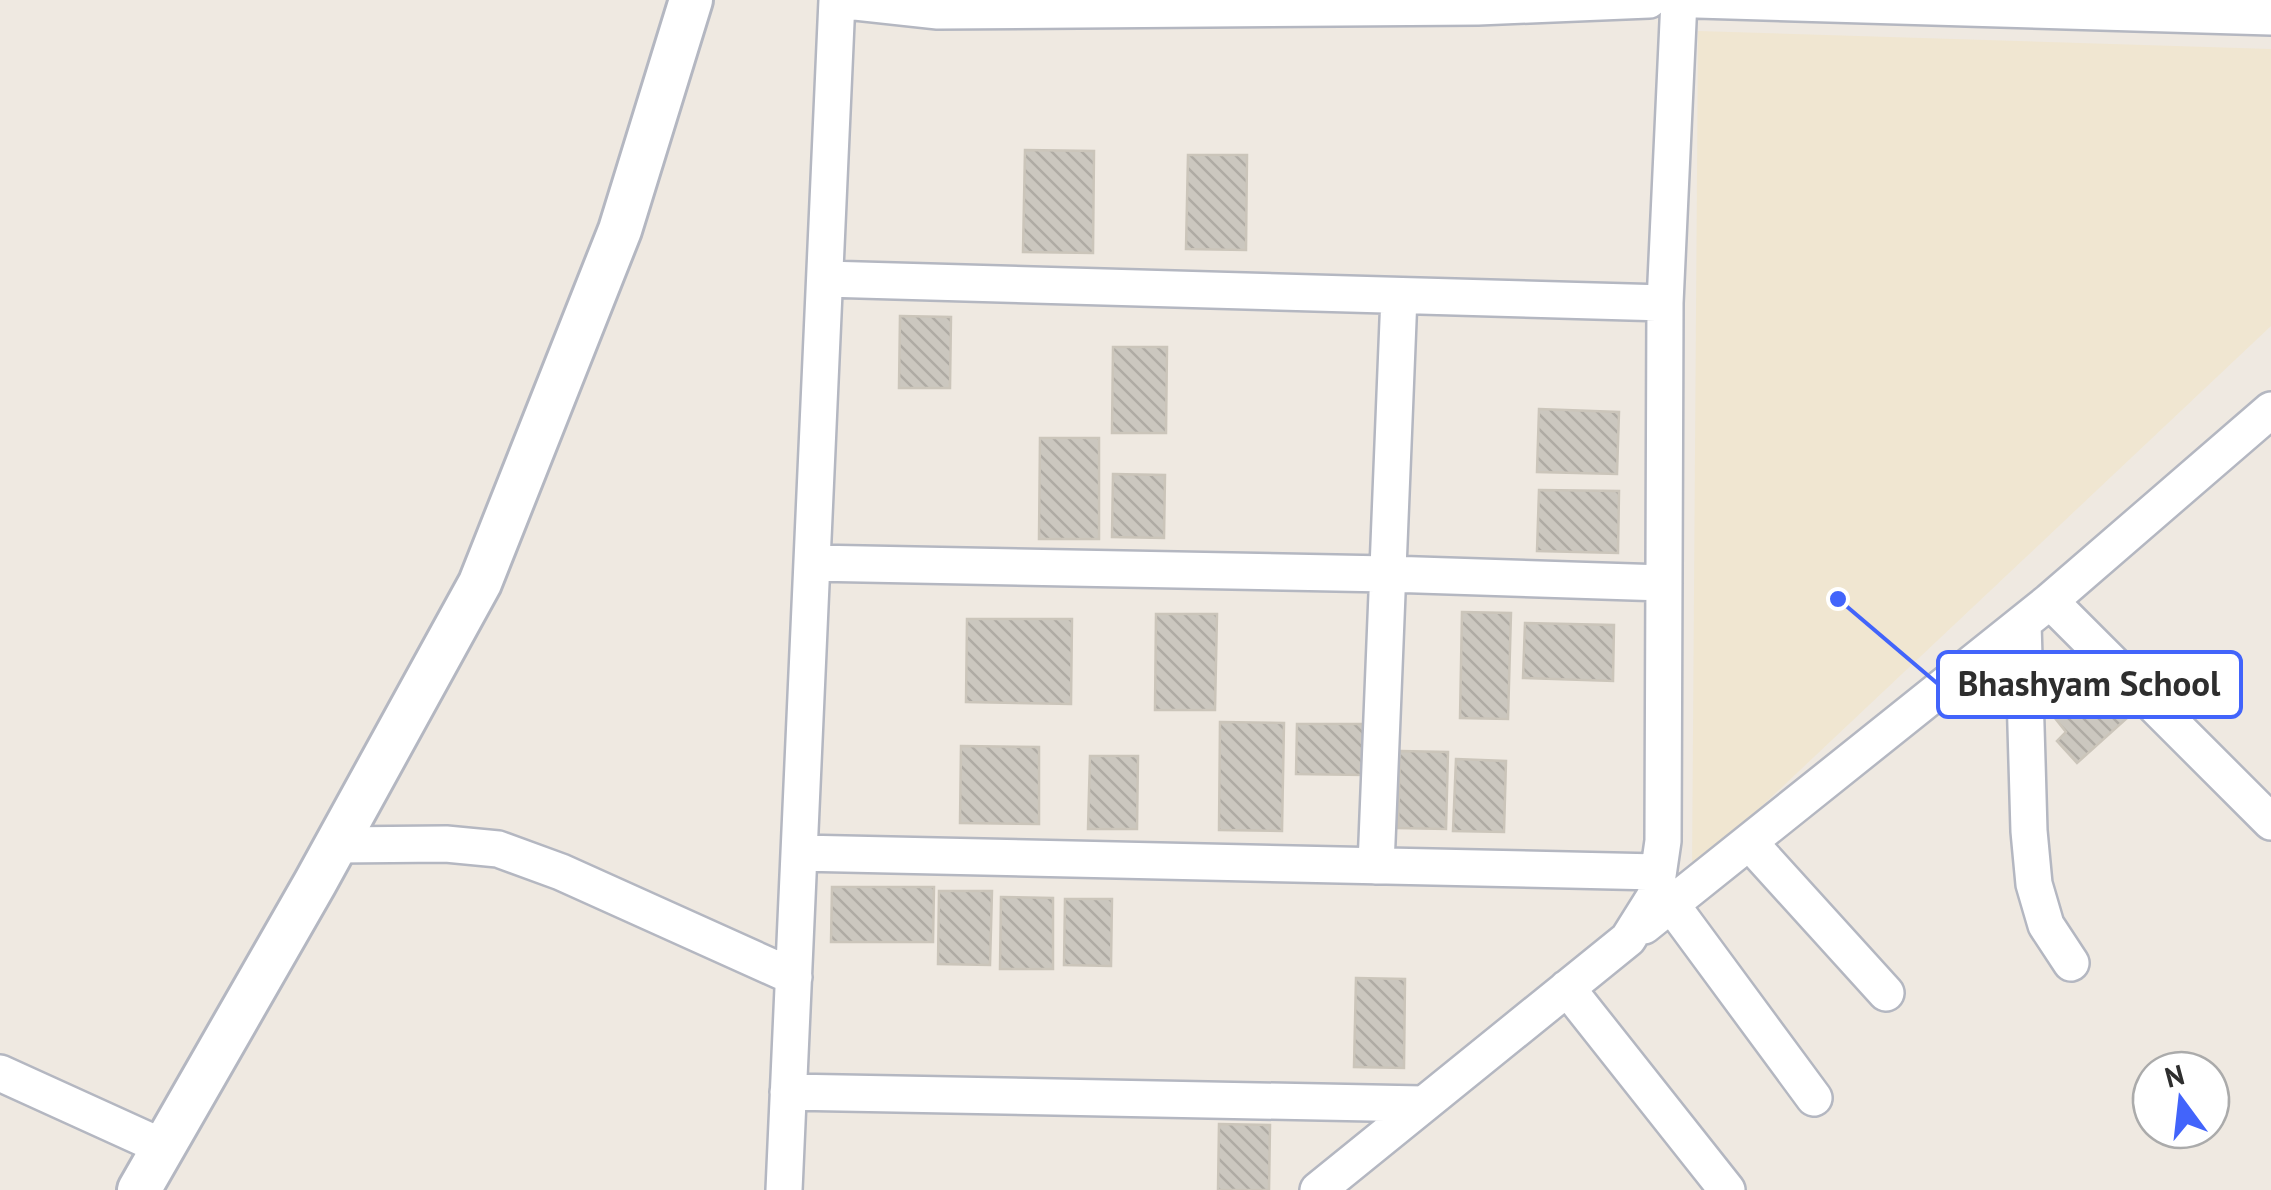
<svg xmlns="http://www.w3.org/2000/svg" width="2271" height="1190" viewBox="0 0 2271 1190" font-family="'PT Sans',sans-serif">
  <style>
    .education { fill: #f0e6d1 }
    .building { fill: url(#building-back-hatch); stroke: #cbc5ba; stroke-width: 2.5 }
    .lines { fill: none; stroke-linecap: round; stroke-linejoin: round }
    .minor-casing { stroke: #b4b7c1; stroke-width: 40 }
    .tertiary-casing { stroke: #b4b7c1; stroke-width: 48 }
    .minor { stroke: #fff; stroke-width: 35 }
    .tertiary { stroke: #fff; stroke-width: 42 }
    .leader { fill: none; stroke: #4264fb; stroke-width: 4 }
    .callout-dot { fill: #4264fb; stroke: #fff; stroke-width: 4 }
    .callout { fill: #fff; stroke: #4264fb; stroke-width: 4 }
    .callout-label { font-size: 35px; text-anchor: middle; font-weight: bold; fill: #2e2e2e }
  </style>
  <defs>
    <pattern id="building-back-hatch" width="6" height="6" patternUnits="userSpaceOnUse" patternTransform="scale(2.5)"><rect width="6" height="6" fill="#cbc7bf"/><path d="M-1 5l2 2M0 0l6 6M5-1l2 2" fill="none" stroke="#afaba4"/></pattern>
  </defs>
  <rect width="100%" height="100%" fill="#efe9e1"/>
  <path class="education" d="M1698,31l573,18v277l-579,546z"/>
  <path class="building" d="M1025,150l69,1 -1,102 -70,-1z
    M1188,155h59l-1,95 -60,-1z
    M900,316l51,1 -1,71h-51z
    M1113,347h54l-1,86h-54z
    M1539,409l80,3 -2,62 -80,-2z
    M1040,438h59v101h-60z
    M1113,474l52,1 -1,63 -52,-1z
    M1539,490l80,1 -1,62 -81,-2z
    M1462,612l49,1 -3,106 -48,-1z
    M1156,614h61l-2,96h-60z
    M967,619h105l-1,85 -105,-2z
    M1525,623l89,2 -1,56 -90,-3z
    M2080,668l46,51 -49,44 -20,-22 9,-9 -12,-15 14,-13 -13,-14z
    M1220,722l64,1 -2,108 -63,-1z
    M1297,724h67v51l-68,-1z
    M961,746l78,1v77l-79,-1z
    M1400,751l48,1 -2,77 -48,-1z
    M1090,756h48l-1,73h-49z
    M1456,759l50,2 -2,71 -51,-1z
    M832,887h102l-1,55h-102z
    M939,891h53l-2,74 -52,-1z
    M1001,897l52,1v71h-53z
    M1065,899h47l-1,67 -47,-1z
    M1356,978l49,1 -1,89 -50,-1z
    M1219,1124l51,1 -1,65h-51z"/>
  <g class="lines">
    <defs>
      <path id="minor" d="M837,0l101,11 540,-4 171,-7
        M1697,0l574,17
        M825,279l840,24
        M2271,410l-221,191 221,221
        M812,563l576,11 276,9
        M2023,623l6,208 5,53 12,41 25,38
        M1749,842l137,151
        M336,845l110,-1 52,5 63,23 233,105
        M799,853l859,19
        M1376,866l23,-570
        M1671,904l143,194
        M1644,926l406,-325
        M1567,988l160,202
        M0,1073l165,75
        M788,1092l635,12
        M784,1190l53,-1190
        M1318,1190l310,-251 27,-43 8,-55 2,-538 14,-303"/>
      <path id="tertiary" d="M139,1190l176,-307 165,-300 140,-353 71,-230"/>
    </defs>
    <use href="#minor" class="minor-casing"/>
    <use href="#tertiary" class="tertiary-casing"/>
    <use href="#minor" class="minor"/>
    <use href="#tertiary" class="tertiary"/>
  </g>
  <path class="leader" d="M1838 599L1938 684"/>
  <circle class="callout-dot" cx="1838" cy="599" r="10"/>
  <rect class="callout" x="1938" y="652" width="303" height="65" rx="10"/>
  <g class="callout-label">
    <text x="2089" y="696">Bhashyam School</text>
  </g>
  <g transform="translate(2181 1100) rotate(345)"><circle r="48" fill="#ffffff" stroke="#ababab" stroke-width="2.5"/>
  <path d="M0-8L18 38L0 25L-18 38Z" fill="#4264fb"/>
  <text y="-15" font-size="28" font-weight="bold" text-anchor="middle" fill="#2e2e2e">N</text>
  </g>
</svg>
